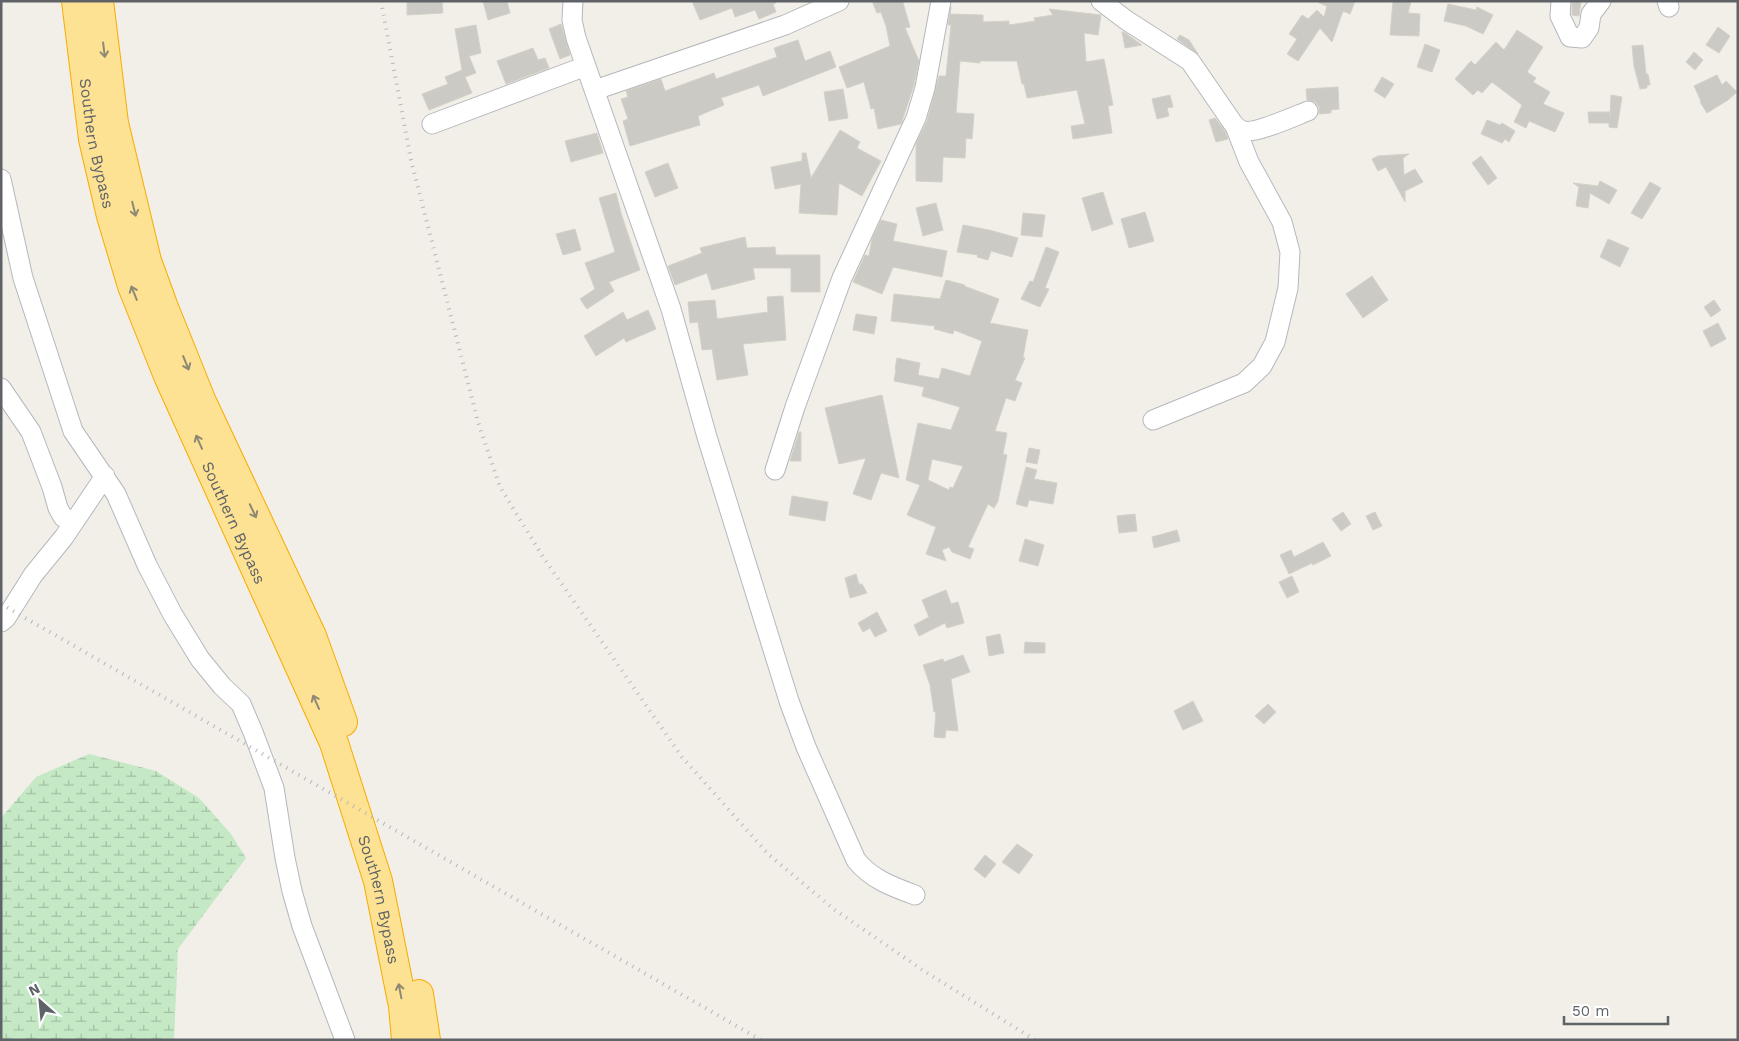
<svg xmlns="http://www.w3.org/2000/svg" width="1739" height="1041" viewBox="0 0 1739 1041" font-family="'Work Sans',sans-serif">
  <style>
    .wetland { fill: url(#wetland-marsh) }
    .building { fill: #cccac5; stroke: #d6d1c6; fill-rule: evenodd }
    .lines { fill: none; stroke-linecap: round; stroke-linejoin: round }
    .minor-casing { stroke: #b5b8bc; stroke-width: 21 }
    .highway-casing { stroke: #f9ab00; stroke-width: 30 }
    .minor { stroke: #fff; stroke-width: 19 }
    .highway { stroke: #fde293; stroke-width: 28 }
    .rail { stroke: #b6b7b8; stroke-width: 4; stroke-dasharray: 1 6; stroke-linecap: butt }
    .oneway { stroke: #8e8975 }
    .labels { text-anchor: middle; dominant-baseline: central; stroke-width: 4; stroke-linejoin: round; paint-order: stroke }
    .street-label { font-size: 16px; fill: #5f6368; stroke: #fff }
  </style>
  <defs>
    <pattern id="wetland-marsh" width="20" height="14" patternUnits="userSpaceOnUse" patternTransform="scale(1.25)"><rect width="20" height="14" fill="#c5e8c5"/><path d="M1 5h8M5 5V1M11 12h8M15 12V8" fill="none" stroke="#a3c0a4"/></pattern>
  </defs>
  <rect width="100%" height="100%" fill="#f1efe8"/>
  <path class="wetland" d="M89,754l67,17 43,27 32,36 15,24 -68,91 -4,91h-173v-222l35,-41z"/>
  <path class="building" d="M407,1h35l1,12 -36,2z
    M483,1h24l3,12 -22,7z
    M692,1h84v2l-3,1 3,8 -17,7 -4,-9 -20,7 -3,-9 -32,12z
    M872,1h34l-3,2 7,24 -5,1 14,33 -5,24 -13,39 -23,5 -4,-21 -3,1 -7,-27 -17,6 -8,-21 51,-21 -4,-20 -5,-14 -4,1z
    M1319,1h36l-5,13 -7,-3 -11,31 -12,-14 -22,33 -11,-7 10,-15 -8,-5 13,-19 6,4 9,-9 7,7 3,-11 -8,-3z
    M1393,1h18l-3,12 12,1 -1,22 -29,-1z
    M1572,1h9l-2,15 -7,-1z
    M1448,4l28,6 1,-3 16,8 -10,19 -17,-8 -22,-5z
    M951,7l-1,7 33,1v7l26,-1v4l26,-4 -1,-3 19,-3 -4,-6 52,6 -3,20 -14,-2 2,29 18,-3 9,46 -5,1 4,27 -39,6 -2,-13 14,-2 -8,-34 -50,8 -3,-14h-2l-5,-23h-37v2l-20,-2 -4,52 18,1 -2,25 -6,-1 -1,20 -22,-1 -1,25 -26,-1v-37l11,-23 12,-45h7l5,-51h-3z
    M561,24l9,31 -10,4 -11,-30z
    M476,25l5,28 -12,3 7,17 -11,4 7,16 -43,17 -7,-16 26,-10 -3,-7 17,-7 -7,-41z
    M1718,27l12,9 -11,17 -13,-8z
    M1517,30l26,17 -16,25 9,6 -3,4 17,10 -7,12 21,9 -9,19 -26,-11 -3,7 -12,-6 8,-17 -30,-23 -10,11 -4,-3 -5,5 -18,-16 16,-18 4,4 21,-23 8,8z
    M1122,32h2l18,13 -17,3z
    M1180,35l9,5 9,14 -21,-15z
    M798,40l7,21 25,-10 6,16 -73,29 -4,-11 -38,13 3,7 -26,11 2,9 -70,21 -7,-25 5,-2 -7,-20 7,-2 -2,-6 35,-12 4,12 49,-18 2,6 61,-22 -3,-9z
    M1425,44l15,6 -8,22 -15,-5z
    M1643,45l3,29h2l2,11h-3v3l-7,1 -6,-23 -2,-20z
    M533,48l5,12 7,-2 4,10 -43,16 -9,-23z
    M1694,52l9,8 -8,10 -9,-8z
    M1717,75l5,10 4,-4 11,11 -9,8 -21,13 -7,-11 1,-1 -7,-15z
    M1382,77l12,7 -9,14 -11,-7z
    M1338,87l1,22 -8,1v3l-12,1v-7l-4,-5 -8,-2 -1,-11z
    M843,89l5,29 -19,3 -5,-29z
    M1170,95l3,12 -6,1 2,8 -12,3 -5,-20z
    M1611,95l11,2 -5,31 -8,-1v-4h-20l-1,-11h22v5z
    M1215,118l10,13 3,8 -12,3 -7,-22z
    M1487,120l13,5 2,-2 13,8 -6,11 -4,-3 -3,4 -21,-9z
    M840,130l20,12 -3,6 24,13 -19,35 -23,-13 -2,32 -38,-2 2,-29 -26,5 -4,-22 31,-6v-8h4l5,25z
    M597,133l6,20 -32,9 -6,-21z
    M1409,154l-6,4 1,17 11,-6 8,13 -18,9v11l-19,-35 -8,4 -6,-12 6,-3z
    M1481,156l16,22 -9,7 -16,-22z
    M668,163l10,25 -23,9 -10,-25z
    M1600,181l17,9 -8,14 -19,-11 -2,15 -12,-2 3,-19 -6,-4 25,3z
    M1650,182l11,6 -19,31 -11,-6z
    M1103,192l10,32 -21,7 -10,-33z
    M616,193l5,20 19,57 -31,12 5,9 -27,18 -7,-10 15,-10 -10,-26 30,-11 -16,-54z
    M936,203l7,27 -20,6 -7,-28z
    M1145,212l9,29 -25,7 -8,-29z
    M1023,213l22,2 -3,22 -21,-2z
    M881,220l16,4 -4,17 54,10 -5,26 -49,-10 -11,27 -29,-12 12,-27 4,1 3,-17z
    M963,225l26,5 29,8 -6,19 -21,-6 -3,9 -11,-3 1,-2 -21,-3z
    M575,229l6,21 -18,5 -7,-21z
    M745,237l2,11 28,-1 1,8h44v37h-29v-24h-38l2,11 -43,11 -5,-17 -32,12 -7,-19 34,-13 -2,-5z
    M1608,239l21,9 -9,19 -20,-10z
    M1046,247l13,5 -14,36 4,1 -9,18 -19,-8 9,-18 3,1z
    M1372,276l16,24 -25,18 -17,-24z
    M946,280l19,5 -1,1 35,13 -9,24 38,7 -5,27 2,1 -10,22 7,3 -7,18 -9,-3 -11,33 12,2 -4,21 4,1 -9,46 -4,7 -6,-4 -20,43 6,2 -4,10 -18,-7 -3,-5 -7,3 4,11 -20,-7 10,-27 -29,-12 13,-30 -14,-5 12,-57 33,7 9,-23 -38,-11 2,-9 -30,-6 2,-12h-1l2,-11 23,5 -2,12 21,4 3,-11 28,8 12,-35 -28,-11 -1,4 -19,-5 1,-3 -44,-5 3,-27 46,5zM932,459l31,7 -10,22 -3,-1 -1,3 -21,-10z
    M783,296l3,44 -43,4 5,31 -31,5 -5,-31 -10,1 -4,-28 -8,1 -2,-21 27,-2 2,19 51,-7 -1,-15z
    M1714,300l7,10 -10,7 -7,-10z
    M648,310l8,19 -30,13 -2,-4 -28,18 -12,-20 39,-24 4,8z
    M856,314l21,3 -3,17 -21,-4z
    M1718,323l8,16 -15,8 -8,-16z
    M882,395l17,83 -18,-5 -10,27 -18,-6 13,-36 -27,6 -14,-56z
    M799,432h2v29h-11z
    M1029,448l11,2 -3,14 -11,-2z
    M1026,467l11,3 -3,9 23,4 -4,21 -24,-4 -2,7 -11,-3z
    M792,496l36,6 -3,19 -36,-6z
    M1343,512l8,12 -10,7 -9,-12z
    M1375,512l7,14 -9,4 -7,-14z
    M1135,514l2,17 -18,2 -2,-17z
    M1177,530l3,11 -26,7 -2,-11z
    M1025,539l19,6 -6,21 -19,-5z
    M1323,542l8,14 -18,9 -1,-2 -23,11 -9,-19 11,-5 3,7z
    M856,574l3,10h3l5,9 -17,5 -5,-20z
    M1292,576l7,16 -12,6 -8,-16z
    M946,590l5,14 7,-2 6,21 -17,5 -2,-5 -26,13 -5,-11 15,-8 -7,-17z
    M877,612l10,19 -12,6 -5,-9 -7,4 -5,-9z
    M1000,634l4,19 -15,3 -3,-19z
    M1025,642l20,1v10h-21z
    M963,655l7,17 -19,7 7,52 -12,-1 -1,8 -11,-1 2,-25h-2l-4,-27 -7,-20 20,-6 1,3z
    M1193,701l10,20 -20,9 -9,-19z
    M1268,704l8,8 -12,12 -9,-8z
    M1017,844l16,11 -14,19 -17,-12z
    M985,855l11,9 -11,14 -11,-9z"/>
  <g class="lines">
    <defs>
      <path id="minor" d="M573,1l-1,19 4,18 95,271 36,128 82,264 17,46 50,113c15,19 37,27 59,35
        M1101,1l25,19 64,41 42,61c3,4 7,8 12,9 11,3 51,-15 64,-20
        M1561,1l-1,15 10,21 12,1 7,-10 2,-14 10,-13
        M1667,1l2,6
        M595,90l190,-65 54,-24
        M432,124l154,-58
        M1,179l22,99 50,153 43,63 31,71 26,50 27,44 22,27 19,18 12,28 21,56 11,70 7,33 10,35 43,114
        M1,388l30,44 21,55 6,21 5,9 11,5
        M1153,420l91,-37 18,-17 13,-24 13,-54 2,-36 -8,-30 -33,-60 -14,-36
        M775,470l20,-63 47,-129 74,-160 9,-30 16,-87
        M1,622l5,-4 27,-43 31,-38 41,-61"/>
      <g id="highway">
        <path id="s1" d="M76,1l17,138 18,77 21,70 36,90 166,367 44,138 25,125 3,34"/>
        <path d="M99,1l15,122 33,138 16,44 39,97 110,234 31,86"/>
        <path d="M419,994l7,46"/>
      </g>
    </defs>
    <use href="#minor" class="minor-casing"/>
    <use href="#highway" class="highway-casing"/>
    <use href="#minor" class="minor"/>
    <use href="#highway" class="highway"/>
    <path class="rail" d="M381,1l30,159 67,262 22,65 43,70 139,200 86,97 67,56 89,61 111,69
      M1,604l760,436"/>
  </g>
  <defs><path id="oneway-shaft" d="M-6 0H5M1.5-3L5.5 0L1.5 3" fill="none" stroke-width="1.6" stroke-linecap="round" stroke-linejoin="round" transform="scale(1.25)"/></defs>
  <g class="oneway">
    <use href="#oneway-shaft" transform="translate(104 50) rotate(83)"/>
    <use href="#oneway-shaft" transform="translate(134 209) rotate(76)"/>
    <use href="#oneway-shaft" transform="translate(134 293) rotate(-112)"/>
    <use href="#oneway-shaft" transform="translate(186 363) rotate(68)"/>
    <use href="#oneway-shaft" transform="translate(199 442) rotate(-114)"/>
    <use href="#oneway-shaft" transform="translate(253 511) rotate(65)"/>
    <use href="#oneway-shaft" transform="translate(316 702) rotate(-114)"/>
    <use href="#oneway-shaft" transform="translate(400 991) rotate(-101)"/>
  </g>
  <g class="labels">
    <g class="street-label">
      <text stroke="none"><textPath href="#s1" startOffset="144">Southern Bypass</textPath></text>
      <text stroke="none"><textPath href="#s1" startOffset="549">Southern Bypass</textPath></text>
      <text stroke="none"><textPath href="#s1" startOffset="954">Southern Bypass</textPath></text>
    </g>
  </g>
  <rect width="1739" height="1041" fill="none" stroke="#5f6368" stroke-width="5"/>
  <g transform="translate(40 1001) rotate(333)" stroke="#ffffff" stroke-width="4" paint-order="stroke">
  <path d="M0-4L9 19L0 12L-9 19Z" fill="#5f6368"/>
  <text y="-8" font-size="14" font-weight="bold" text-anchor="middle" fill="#5f6368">N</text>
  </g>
  <path d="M1564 1016v8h104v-8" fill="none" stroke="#5f6368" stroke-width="2.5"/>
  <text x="1572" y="1016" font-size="15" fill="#5f6368" stroke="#ffffff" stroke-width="4" paint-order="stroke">50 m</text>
</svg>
